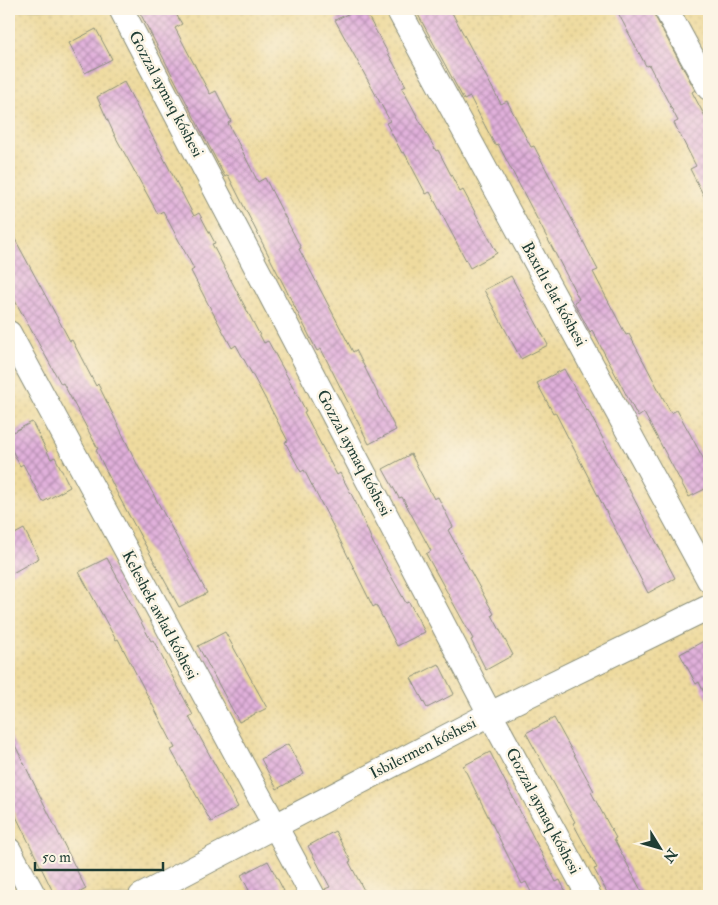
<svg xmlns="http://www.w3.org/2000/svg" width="718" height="905" viewBox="0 0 718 905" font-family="'IM FELL Double Pica',serif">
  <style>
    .sand { fill: url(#sand-dots); stroke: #868c69 }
    .building { fill: url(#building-cross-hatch) }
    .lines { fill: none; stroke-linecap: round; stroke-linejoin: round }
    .minor-casing { stroke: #898e7a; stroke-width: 26 }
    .minor { stroke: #fff; stroke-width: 24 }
    .labels { text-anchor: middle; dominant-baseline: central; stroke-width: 5; stroke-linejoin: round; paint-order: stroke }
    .street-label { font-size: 16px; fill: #1f3d34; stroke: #fcf5e5 }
  </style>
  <defs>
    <pattern id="sand-dots" width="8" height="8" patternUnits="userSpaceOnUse" patternTransform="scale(1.25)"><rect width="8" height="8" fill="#eeda9e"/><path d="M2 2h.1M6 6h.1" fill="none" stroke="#ccbc89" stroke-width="1.8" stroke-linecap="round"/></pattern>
    <pattern id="building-cross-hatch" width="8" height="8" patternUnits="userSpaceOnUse" patternTransform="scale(1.25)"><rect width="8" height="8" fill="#e1b0db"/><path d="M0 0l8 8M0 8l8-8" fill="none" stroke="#b690b2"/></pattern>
  </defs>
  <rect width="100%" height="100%" fill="#fcf5e5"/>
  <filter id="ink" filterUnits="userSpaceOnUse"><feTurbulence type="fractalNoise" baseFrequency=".02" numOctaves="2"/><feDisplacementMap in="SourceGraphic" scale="10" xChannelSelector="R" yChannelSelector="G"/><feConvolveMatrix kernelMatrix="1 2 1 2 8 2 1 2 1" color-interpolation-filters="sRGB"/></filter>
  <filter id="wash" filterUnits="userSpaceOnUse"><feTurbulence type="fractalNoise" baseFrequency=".0096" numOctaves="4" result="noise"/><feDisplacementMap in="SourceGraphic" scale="20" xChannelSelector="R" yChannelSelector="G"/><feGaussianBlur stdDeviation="1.12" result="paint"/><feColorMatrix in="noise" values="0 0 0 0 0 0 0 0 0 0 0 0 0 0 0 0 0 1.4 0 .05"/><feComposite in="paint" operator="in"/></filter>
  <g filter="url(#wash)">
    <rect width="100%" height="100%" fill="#f3dec0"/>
    <path class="sand" d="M9,9h700v887h-700z"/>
    <g id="blocks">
      <path class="building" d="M138,9h35l9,15 -7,4 35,66 6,-3 15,30 -3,2 30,59 7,-4 36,70 -2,1 54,103 3,-2 40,80 -27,14 -48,-95 -4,2 -89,-176 -3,2z
        M358,9h6l42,77 -4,2 34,63 2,-1 22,42 3,-2 34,63 -27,15 -40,-76 -4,2 -22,-42 -2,1 -16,-30 4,-2 -55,-101z
        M415,9h35l51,95 6,-3 24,46 3,-1 64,124 -5,2 33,63 3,-1 42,79 6,-3 32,59v18l-20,10 -45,-84 -6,4 -46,-87 -2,2 -16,-30 5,-3 -81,-155 -3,1 -25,-48 -6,3z
        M616,9h35l44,81 -3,2 17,32v82l-19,-37 6,-3 -22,-43 4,-2 -29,-56 -3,1z
        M96,29l16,30 -27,14 -16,-30z
        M124,82l70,134 5,-3 16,30 -3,1 52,99 4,-2 38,70 -2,1 33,63 3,-2 16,30 17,40 33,60 3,-1 16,30 -28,14 -21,-41 -3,2 -40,-81 -29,-56 -3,2 -16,-30 3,-1 -30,-56 -22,-40 -4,3 -26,-48 -15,-29 3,-2 -31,-58 -5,3 -43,-78 -18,-39z
        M9,228l61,113 2,-1 24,46 2,-2 40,82 69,127 -28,14 -61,-112 -22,-45 2,-1 -35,-66 -2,1 -52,-94z
        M511,276l37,69 -27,14 -37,-69z
        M564,369l23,42 1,-1 87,168 -27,15 -93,-181 -2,1 -16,-30z
        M32,422l19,37 4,-2 15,30 -27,15 -20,-38 -3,2 -11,-22v-10z
        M411,454l23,45 4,-2 15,30 -5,3 46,84 -2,1 21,40 -27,15 -15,-30 2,-1 -47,-85 5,-3 -29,-54 -3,1 -16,-29z
        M24,529l15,29 -30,17v-38z
        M107,558l44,83 2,-1 40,75 -4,2 49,90 -27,15 -40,-72 4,-2 -57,-109 -2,1 -37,-68z
        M225,632l42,76 -28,14 -41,-76z
        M709,638v65l-10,-21 -3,2 -16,-30z
        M439,664l15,30 -27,14 -16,-30z
        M554,718l40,73 -3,1 25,46 -2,1 30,57h-35l-15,-27 3,-1 -24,-45 2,-1 -49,-89z
        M9,733l77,156 -13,7h-18l-46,-94z
        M288,744l16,30 -27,15 -16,-30z
        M490,752l66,130 4,-2 8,16h-39l3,-2 -6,-12 -4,2 -59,-118z
        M335,831l16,30 -2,1 18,34h-40l-2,-7 5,-2 -22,-41z
        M268,861l16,30 -10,5h-22l-11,-21z"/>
    </g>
  </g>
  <g filter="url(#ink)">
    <use href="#blocks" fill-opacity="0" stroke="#898e7a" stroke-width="1"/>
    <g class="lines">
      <defs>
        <path id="minor" d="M121,9l369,705 99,182
          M398,9l311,571
          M666,9l43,79
          M9,333l304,563
          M9,850l25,46
          M141,896l349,-182 219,-107"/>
      </defs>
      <use href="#minor" class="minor-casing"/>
      <use href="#minor" class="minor"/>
    </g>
  </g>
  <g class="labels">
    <g class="street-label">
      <text transform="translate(166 94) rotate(62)">Gozzal aymaq kóshesi</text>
      <text transform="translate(554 294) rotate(61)">Baxıtlı elat kóshesi</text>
      <text transform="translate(354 453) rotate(62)">Gozzal aymaq kóshesi</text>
      <text transform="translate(160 615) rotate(62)">Keleshek awlad kóshesi</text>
      <text transform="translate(423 748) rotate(-27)">Isbilermen kóshesi</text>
      <text transform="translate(543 811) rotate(62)">Gozzal aymaq kóshesi</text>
    </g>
  </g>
  <rect width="718" height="905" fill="none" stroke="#fcf5e5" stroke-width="30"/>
  <g transform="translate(660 848) rotate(127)" stroke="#fcf5e5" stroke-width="4" paint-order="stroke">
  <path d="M0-4L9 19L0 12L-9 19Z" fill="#1f3d34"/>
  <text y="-8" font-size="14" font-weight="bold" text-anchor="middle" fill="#1f3d34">N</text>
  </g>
  <path d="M35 862v8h128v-8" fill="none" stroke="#1f3d34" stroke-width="2.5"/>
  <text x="42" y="862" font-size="15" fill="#1f3d34" stroke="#fcf5e5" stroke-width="4" paint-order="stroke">50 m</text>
</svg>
